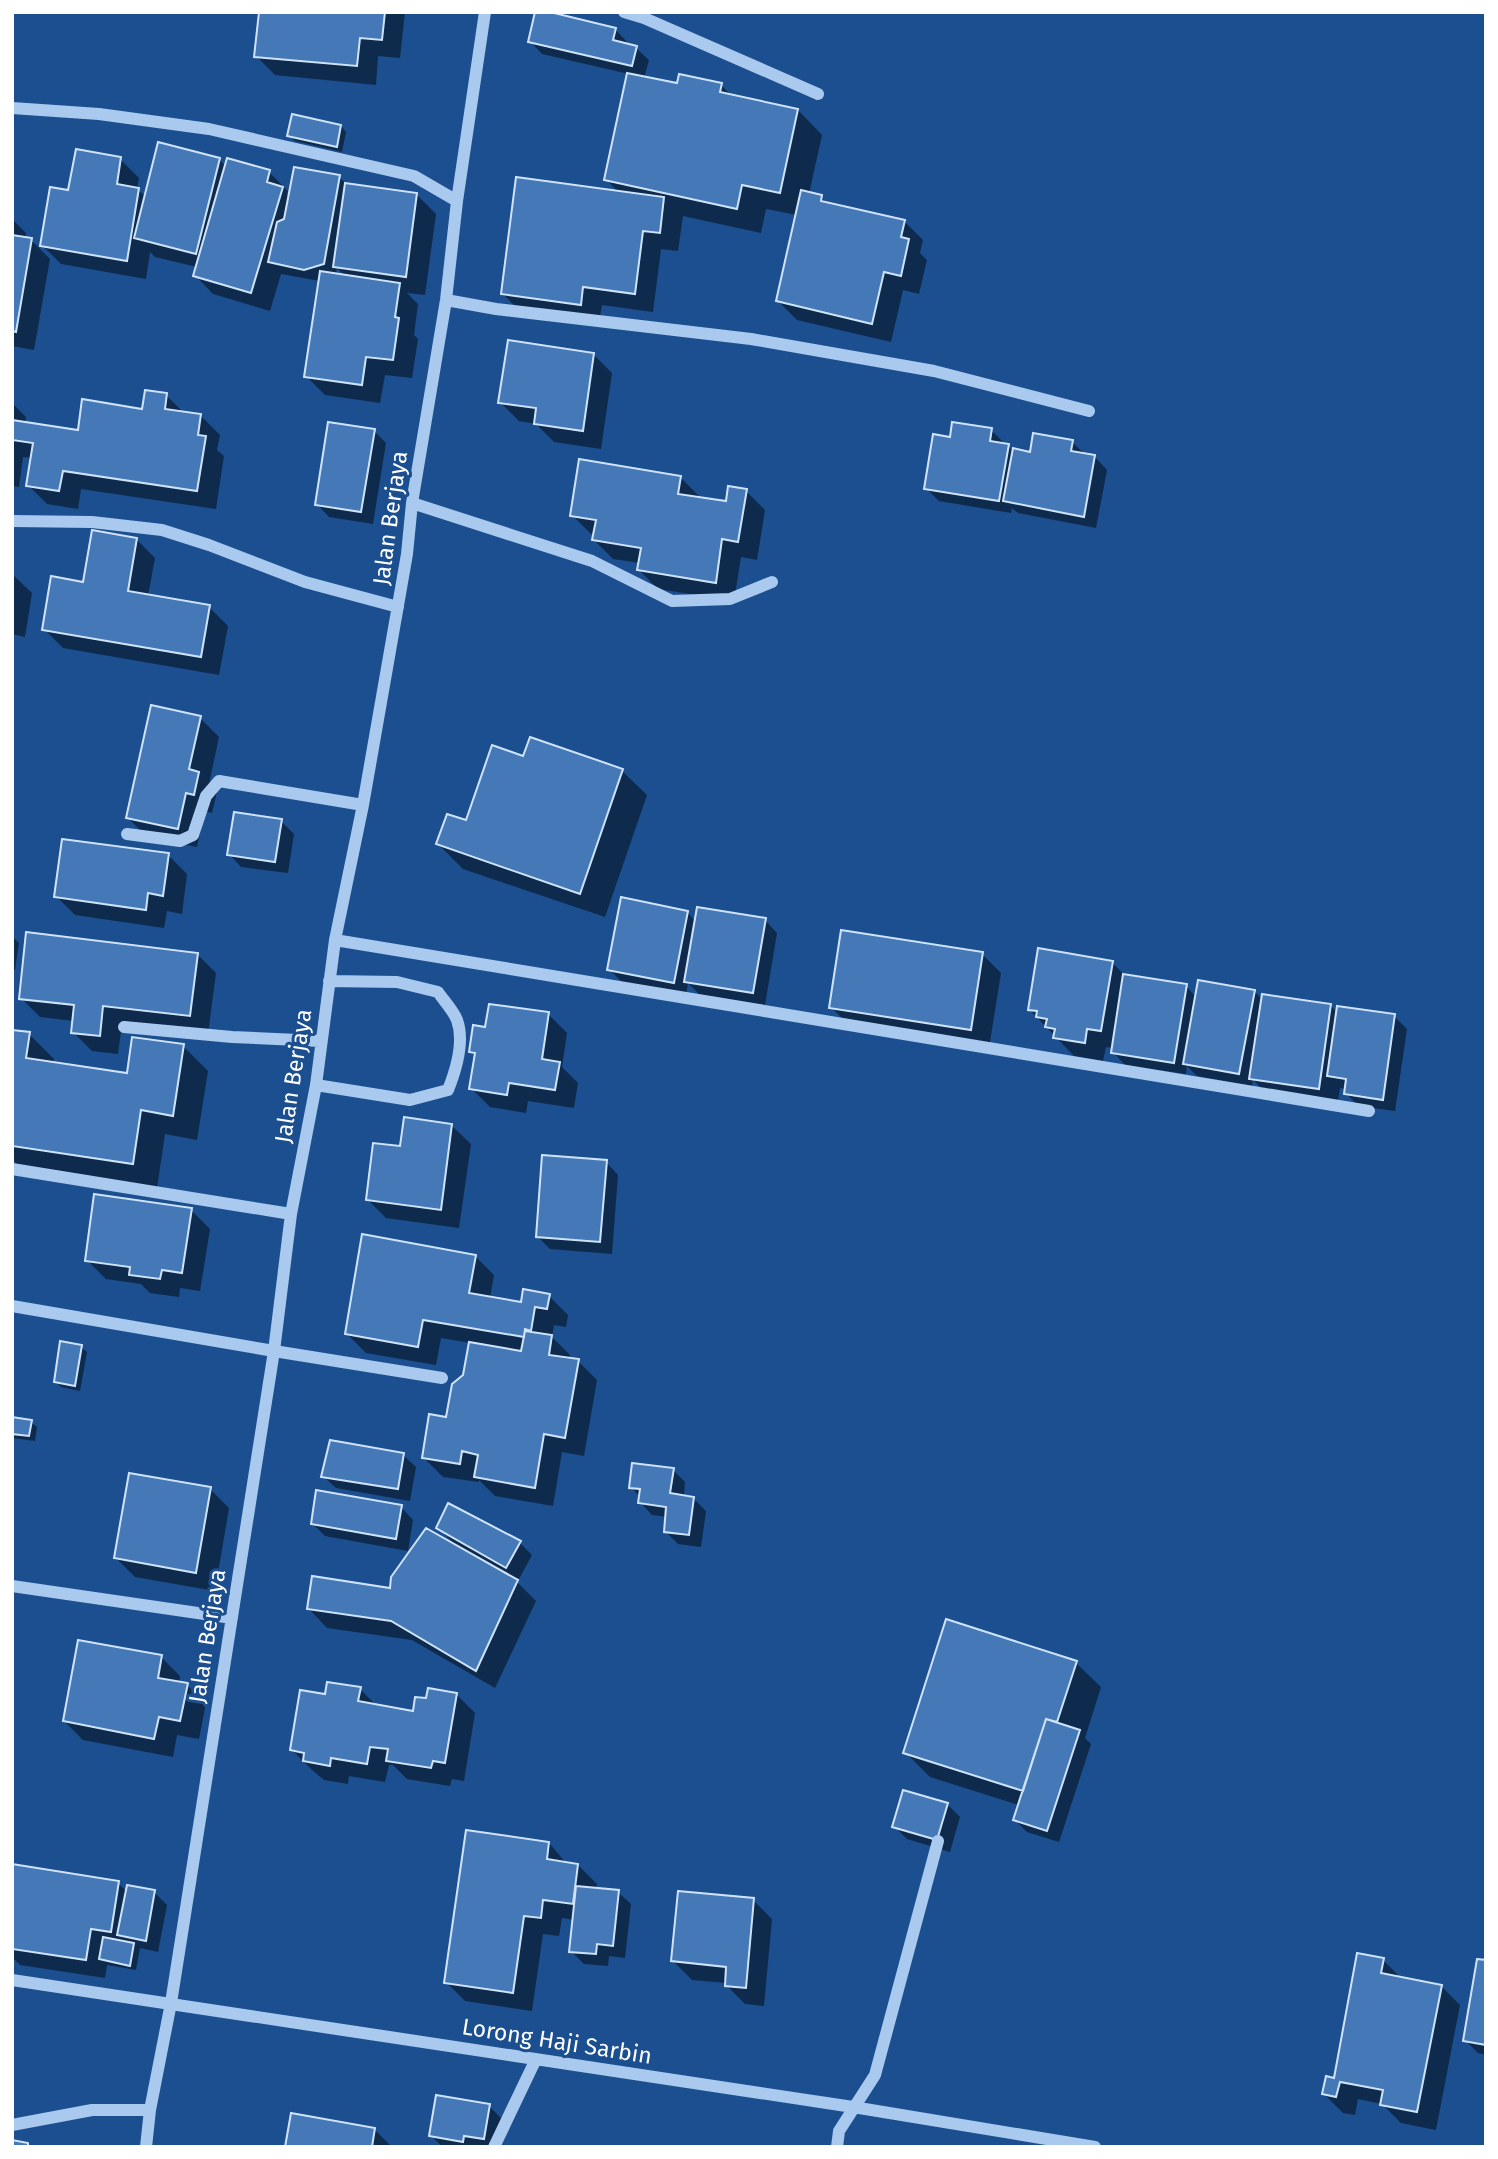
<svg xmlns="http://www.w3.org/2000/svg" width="1498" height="2159" viewBox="0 0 1498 2159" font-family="'Fira Sans',sans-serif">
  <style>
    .shadow { fill: #0007; fill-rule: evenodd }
    .building { fill: #4478b7; stroke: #cfe3fa; stroke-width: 2 }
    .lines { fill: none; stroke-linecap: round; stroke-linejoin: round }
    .minor { stroke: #a9c9ee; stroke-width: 12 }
    .labels { text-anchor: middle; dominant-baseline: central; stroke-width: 6; stroke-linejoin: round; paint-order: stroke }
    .street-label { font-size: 23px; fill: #fff; stroke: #1b4f8f }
  </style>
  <rect width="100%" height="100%" fill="#1b4f8f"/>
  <path class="shadow" d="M260,12h145l-5,46 -22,-2 -2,29 -101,-10 -19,-19z
    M615,29l12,13 -1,3 10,3 13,12 -5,18 34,7h43l12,12 65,13 24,25 -13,59 12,3 7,7 76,17 19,19 -3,13 7,7 -8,34 -16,-4 -12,52 -94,-22 -19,-19 19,-86 -31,-6 -5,24 -78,-17 -5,35 -17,-2 -8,63 -51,-7 -3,18 -78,-11 -19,-19 117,-100 -13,-14 23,-105 -87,-20 -12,-13z
    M341,126l5,6 -4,20 -47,-11 -6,-6z
    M120,159l19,19 -2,11 9,8 73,-38 7,8 43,5 19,19 -1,3 3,3 49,-20 8,8 70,10 19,19 -11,81 -18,-2 11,11 -4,31 4,4 -6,39 -27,-3 -5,28 -55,-8 -19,-19 14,-95 -39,-7 -11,37 -57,-17 -18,-19 2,-8 -42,-10 -5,-5 -4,27 -85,-15 -19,-19 28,-53zM337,268l9,9 -10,-2z
    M12,219l14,14 -1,6 6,1 19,19 -16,91 -22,-4z
    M593,354l19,19 -11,76 -47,-7 -18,-18 -17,-3 -19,-19z
    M166,395l19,19 16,2 19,19 -3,15 7,6 -8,53 -135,-20 -3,20 -31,-5 -19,-19 4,-27 -9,-1 -4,30 -7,-1v-83l14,14 -1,6 54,9 65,-21z
    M991,430l12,12v3l5,1 6,6 17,2 41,-12 14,13 9,2 12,13 -11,58 -78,-15 -6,-5 -1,5 -72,-12 -13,-13 25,-49z
    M374,431l12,12 -13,81 -44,-7 -12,-13z
    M680,477l19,19v3l28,4 19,-12 19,19 -8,50 -16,-3 -7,44 -76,-12 -19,-19 1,-7 -27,-4 -19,-19 1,-5 -4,-1 -19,-19z
    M136,539l19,19 -7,38 61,11 19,19 -9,49 -156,-27 -19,-19 40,-45z
    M12,574l20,19 -7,44 -13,-3z
    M200,718l19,19 -10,47 8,8 -5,21 -7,-2 -8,36 -50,-10 -19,-19z
    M524,758l98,13 25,24 -42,122 -142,-48 -25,-25 29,-21z
    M281,821l13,13 -6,39 -47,-6 -12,-13z
    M168,855l19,19 -5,40 -15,-3 -3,17 -89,-13 -19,-19z
    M687,912l9,10 69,-2 12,13 -12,72 -66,-11 -11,-11 -2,12 -64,-13 -13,-13z
    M12,936l7,7 -4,27h-3z
    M197,954l19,19 -8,61 -86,-10 -4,30 -26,-3 -19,-19 1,-11 -34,-4 -19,-19z
    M982,954l19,19 -12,75 -139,-22 -19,-19z
    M1112,962l14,15 60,9 10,11 58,-6 9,9 68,6 7,7 56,3 13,13 -12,82 -37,-5 -12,-13v-4l-6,-1 -3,19 -67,-10 -17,-17 -1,6 -55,-10 -10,-10 -1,8 -61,-9 -12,-13v-4l-7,-1 -3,14 -29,-5 -45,-47z
    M548,1014l19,19 -5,34 16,16 -4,25 -46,-7 -2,12 -36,-6 -19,-19 5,-31 -5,-6 16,-22z
    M12,1032l17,2 25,25 -1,5 75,11 55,-29 25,25 -11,69 -32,-6 -8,54 -137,-21 -8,-8z
    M452,1126l19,18 -12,84 -73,-10 -19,-19 34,-51z
    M606,1162l12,13 -6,79 -62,-5 -12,-12z
    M191,1210l19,19 -10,62 -20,-3 -1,9 -29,-4 -9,-9 -35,-5 -19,-19z
    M475,1256l19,19 -4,23 33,6 26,-8 19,19 -2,12 -12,-2 -2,12 18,18 -1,5 9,1 19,19 -13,76 -22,-4 -9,54 -58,-10 -16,-16v2l-36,-5 -19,-19 24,-39 17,-43 6,-33 -30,-5 -5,27 -70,-12 -19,-19z
    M81,1347l6,5 -7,39 -19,-4 -6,-6z
    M12,1419l19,3 6,5 -2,14 -23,-3z
    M403,1455l13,12 -6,34 -74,-13 -13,-12z
    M673,1470l12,12 -1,15 9,1 13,13 -5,36 -23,-3 -13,-13 2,-14 -15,-2 -12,-13v-5l-9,-10z
    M210,1489l19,19 -14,83 -80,-14 -19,-19z
    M401,1507l12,13 -5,31 -83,-15 -13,-13z
    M438,1527l82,16 12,12 -13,24 -8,-3 25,25 -41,87 -83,-48 -85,-12 -18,-19 82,-19 65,-44z
    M161,1657l19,19 -1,7 8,2 19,18 -7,36 -22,-4 -4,22 -90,-17 -19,-19z
    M1076,1663l25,24 -16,51 6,6 -32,98 -32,-10 -12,-12 4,-15 -89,-28 -25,-25z
    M360,1689l18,18 36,6 13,-13 29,-6 19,19 -11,68 -12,-2 -2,7 -43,-7 -14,-14h-4l-4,17 -36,-6 -1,8 -24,-4 -13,-11 -19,-19 34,-54z
    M947,1804l13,13 -10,35 -43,-13 -13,-13z
    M549,1843l18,21 11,1 19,19 -1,5 22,3 13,12 -6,54 -16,-2 -1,10 -24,-2 -13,-13 3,-31 -12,-2 -3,18 -16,-2 -11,77 -67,-10 -19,-19z
    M12,1866l106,17 9,9h27l13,13 -9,47 -18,-4 -4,22 -29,-5 -2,13 -85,-13 -8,-8z
    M753,1900l19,19 -8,87 -19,-2 -19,-19v-2l-34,-3 -19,-19z
    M1383,1960l19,19 39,7 19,19 -24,125 -35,-7 -19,-19 -24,-5 -3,16 -12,-2 -19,-19 11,-14z
    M1486,1962v93l-8,-2 -13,-13z
    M489,2106l13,13 -5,28h-55l-11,-12z
    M375,2130l17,17h-105z"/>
  <path class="building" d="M259,12h126l-3,28 -22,-2 -3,28 -103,-9z
    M535,12h15l66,16 -3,12 24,6 -5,20 -104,-24z
    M627,73l50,10 2,-9 43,9 -2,9 78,17 -18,84 -38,-8 -5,24 -133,-29z
    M292,114l49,11 -4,22 -50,-11z
    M158,142l62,16 -24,96 -62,-16z
    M76,149l45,8 -4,27 22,4 -12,73 -87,-15 10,-59 18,3z
    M227,158l43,12 -3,12 16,5 -32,106 -58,-17z
    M294,167l46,8 -16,89 -20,6 -36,-8 9,-40 7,-3z
    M516,177l148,20 -4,36 -17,-2 -8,63 -52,-7 -2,18 -80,-11z
    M345,183l72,10 -11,84 -73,-10z
    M801,190l21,5 -1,6 84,19 -4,17 8,2 -8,37 -17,-4 -12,52 -96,-23z
    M12,235l20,3 -16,94 -4,-1z
    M320,271l80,12 -5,34 4,1 -6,42 -27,-3 -4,28 -58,-8z
    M508,340l86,13 -11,78 -49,-7 2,-16 -38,-5z
    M145,390l22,3 -2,16 36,5 -3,21 8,1 -9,55 -134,-20 -4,20 -33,-5 7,-43 -21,-3v-20l66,10 4,-31 60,10z
    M328,422l47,7 -14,83 -46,-7z
    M952,422l40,6 -2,13 19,3 -10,57 -75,-12 9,-55 17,3z
    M1033,433l40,7 -2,11 24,4 -11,62 -81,-16 10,-53 17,4z
    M579,459l102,17 -3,18 48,7 2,-15 19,3 -9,53 -16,-3 -6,44 -79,-13 4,-22 -49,-8 4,-20 -26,-4z
    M92,530l45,8 -9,53 82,14 -9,52 -159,-27 9,-54 32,6z
    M151,705l50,11 -12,53 10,3 -5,23 -8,-2 -8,36 -52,-11z
    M530,737l93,32 -43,125 -144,-50 11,-30 19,6 26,-75 31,11z
    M234,812l48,7 -7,43 -48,-7z
    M62,839l107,14 -6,43 -15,-3 -2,17 -92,-13z
    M621,897l67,14 -14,72 -67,-13z
    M697,907l69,11 -13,75 -69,-11z
    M841,930l142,22 -12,78 -142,-22z
    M26,932l172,21 -8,63 -87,-10 -3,30 -29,-3 3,-28 -55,-6z
    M1038,948l75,13 -12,70 -14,-2 -2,14 -32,-5 2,-9 -10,-2 2,-8 -11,-2 1,-6 -9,-1z
    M1123,974l64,10 -13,79 -63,-10z
    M1198,980l57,10 -16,84 -56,-10z
    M1262,994l69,10 -12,85 -70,-10z
    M489,1004l60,8 -7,47 18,3 -5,28 -46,-7 -2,12 -38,-6 6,-36 -6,-1 4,-27 12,2z
    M1337,1006l58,8 -12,86 -39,-6 2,-15 -19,-3z
    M12,1030l18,2 -4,26 101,15 5,-36 52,7 -11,72 -32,-6 -8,54 -121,-18z
    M404,1117l48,7 -11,86 -75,-10 7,-57 27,3z
    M542,1155l65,5 -7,82 -64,-5z
    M94,1194l98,14 -10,65 -20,-3 -2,9 -31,-4 1,-8 -45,-6z
    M362,1234l114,21 -7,38 52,9 2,-13 27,5 -3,15 -12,-2 -4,24 -6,-2 -1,8 -101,-17 -5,27 -73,-13z
    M525,1331l27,4 -3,20 30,4 -14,79 -21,-4 -9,54 -61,-11 4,-22 -16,-4 -2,13 -38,-6 7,-44 17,3 6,-33 11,-9 6,-33 52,9z
    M60,1341l22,4 -7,41 -21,-4z
    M12,1417l20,3 -3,16 -17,-2z
    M330,1440l74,13 -6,36 -77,-12z
    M632,1463l42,5 -4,25 24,4 -5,38 -25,-3 2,-25 -28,-4 2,-14 -11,-1z
    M129,1473l82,14 -15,86 -82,-15z
    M316,1490l86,15 -6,34 -85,-15z
    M448,1503l73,38 -15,27 -70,-40z
    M426,1528l92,52 -42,91 -85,-50 -84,-12 5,-33 78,12 1,-11z
    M946,1619l131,42 -20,61 -11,-3 -23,72 -120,-38z
    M78,1640l84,15 -4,23 30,5 -8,38 -21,-4 -5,22 -91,-18z
    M327,1682l34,5 -3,14 55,10 2,-14 11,1 2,-10 29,5 -12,70 -12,-2 -2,7 -45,-7 2,-12 -18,-2 -3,17 -36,-6 -1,8 -27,-5 1,-8 -14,-3 10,-60 25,4z
    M1046,1719l34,11 -33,101 -34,-11z
    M903,1790l45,13 -11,37 -45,-13z
    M466,1830l83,12 -2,17 31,5 -5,40 -30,-4 -2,18 -17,-2 -11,77 -69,-10z
    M12,1864l107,17 -8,51 -20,-3 -5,31 -74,-11z
    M127,1885l28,5 -9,51 -29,-6z
    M576,1886l43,4 -6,56 -16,-2 -1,10 -27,-2z
    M678,1891l76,7 -8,90 -21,-2 1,-19 -55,-6z
    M103,1937l31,6 -4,23 -31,-7z
    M1357,1953l27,5 -3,15 61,12 -25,127 -37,-7 3,-15 -43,-8 -4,15 -14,-3 4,-18 8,2z
    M1477,1959l9,1v85l-23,-4z
    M436,2095l54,9 -6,35 -20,-3 -1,6 -34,-6z
    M291,2113l84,15 -3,19h-87z
    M12,2140l16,3v4h-16z"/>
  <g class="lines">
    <path class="minor" d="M624,12l20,6 174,76
      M12,108l87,6 110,15 205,47 43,25
      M446,300l50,9 255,30 183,32 155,40
      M412,503l180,58 80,40 58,-2 42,-17
      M12,521l80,1 70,8 47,15 96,37 93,25
      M127,834l53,7 13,-6 13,-39 13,-15 144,24
      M335,940l1034,171
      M124,1027l108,10 88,4
      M316,1085l94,15 38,-10c8,-20 17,-48 9,-70 -4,-10 -13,-19 -19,-28l-41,-10 -68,-1
      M12,1169l279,45
      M12,1306l262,45 168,27
      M12,1586l220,32
      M12,1980l841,127 242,40
      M12,2125l80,-15h58
      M146,2147l4,-37 21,-107 103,-652 17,-137 25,-129 19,-145 28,-135 44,-251 5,-51 34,-203 11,-99 28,-189
      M494,2147l42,-88
      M837,2147l2,-16 36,-56 63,-234"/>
  </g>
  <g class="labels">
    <g class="street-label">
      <text transform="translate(390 518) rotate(-82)">Jalan Berjaya</text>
      <text transform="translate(293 1076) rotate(-81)">Jalan Berjaya</text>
      <text transform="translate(207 1636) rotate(-81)">Jalan Berjaya</text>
      <text transform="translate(557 2041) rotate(9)">Lorong Haji Sarbin</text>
    </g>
  </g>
  <rect width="1498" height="2159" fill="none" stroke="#ffffff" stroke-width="28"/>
</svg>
